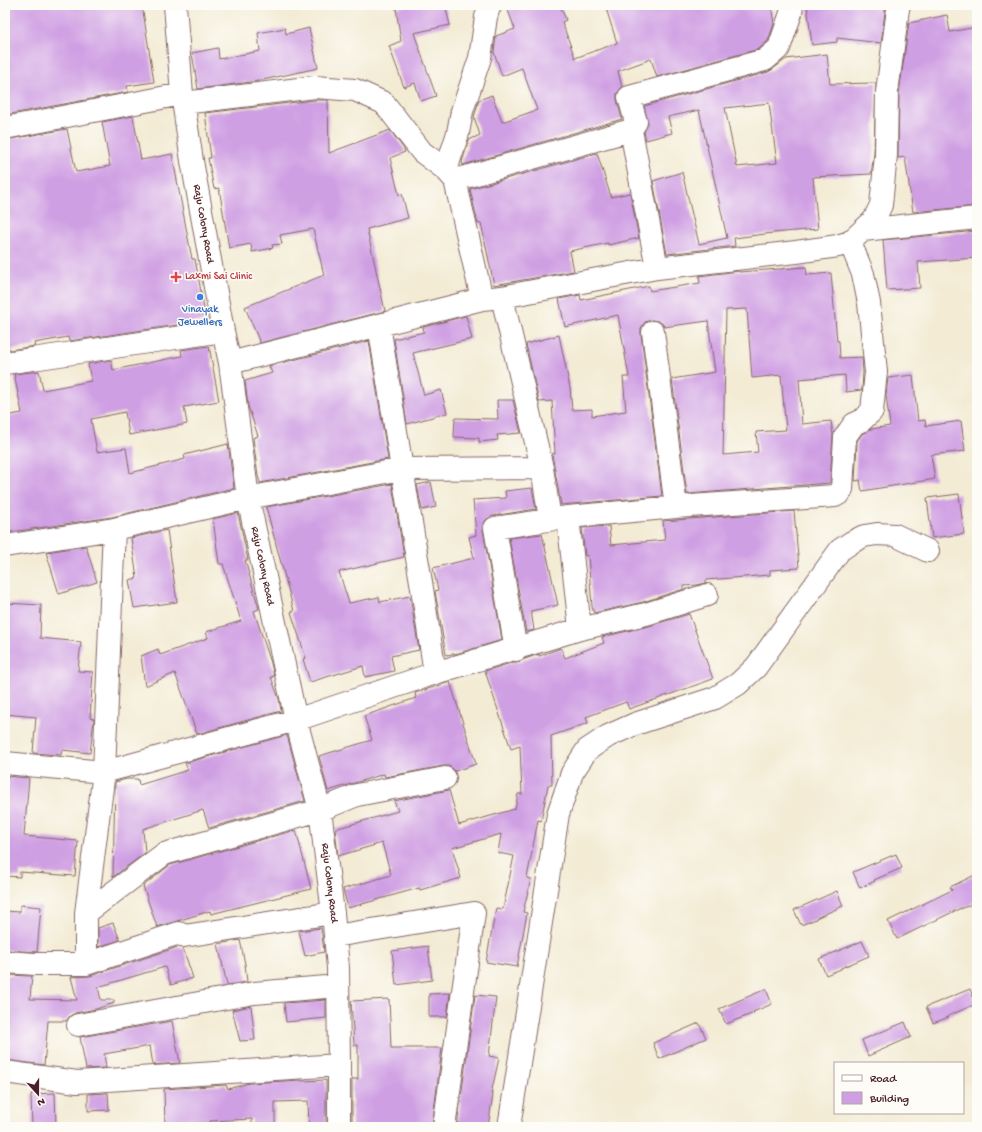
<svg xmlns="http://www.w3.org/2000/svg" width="982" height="1132" viewBox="0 0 982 1132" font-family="'Gochi Hand',sans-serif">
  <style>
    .building { fill: #cf9fe3; fill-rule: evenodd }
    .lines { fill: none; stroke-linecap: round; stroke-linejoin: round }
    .minor-casing { stroke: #856666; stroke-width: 24 }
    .minor { stroke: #fff; stroke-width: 22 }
    .health-dot { fill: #e0444e; stroke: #fdfcf7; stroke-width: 1.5 }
    .shop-dot { fill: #3f7fe0; stroke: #fdfcf7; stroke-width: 1.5 }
    .labels { text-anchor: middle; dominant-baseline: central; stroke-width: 3; stroke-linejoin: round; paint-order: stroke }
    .street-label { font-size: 11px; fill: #4a1f2b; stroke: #fdfcf7 }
    .health-label { font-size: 11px; fill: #be3a42; stroke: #fdfcf7; text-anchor: start }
    .shop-label { font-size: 11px; fill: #366cbe; stroke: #fdfcf7 }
  </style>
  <rect width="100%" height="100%" fill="#fdfcf7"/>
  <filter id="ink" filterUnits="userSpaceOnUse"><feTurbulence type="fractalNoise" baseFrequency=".025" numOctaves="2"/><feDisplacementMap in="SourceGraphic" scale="8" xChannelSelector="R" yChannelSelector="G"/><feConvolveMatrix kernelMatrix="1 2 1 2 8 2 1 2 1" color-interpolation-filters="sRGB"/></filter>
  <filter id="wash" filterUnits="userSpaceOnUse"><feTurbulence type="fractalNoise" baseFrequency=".012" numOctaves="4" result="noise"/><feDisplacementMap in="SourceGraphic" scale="16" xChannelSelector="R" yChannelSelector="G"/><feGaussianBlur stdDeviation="0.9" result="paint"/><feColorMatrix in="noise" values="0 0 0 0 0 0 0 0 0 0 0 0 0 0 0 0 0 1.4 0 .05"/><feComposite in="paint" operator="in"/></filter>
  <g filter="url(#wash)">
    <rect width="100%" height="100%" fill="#f3ebd4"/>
    <g id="blocks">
      <path class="building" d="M5,5h137l12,77 -27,4 1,6 -123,23z
        M414,5h31l5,20 -36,8 22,63 -15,5 -6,-18 -11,4 -15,-41 12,-5 -5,-33 8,-2v1z
        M506,5h54l6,15 -4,2 13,36 42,-15 -12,-38h166l3,19 -6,17 -9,8 -102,28 -6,-18 -33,12 4,16 -5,7v6l5,19 -159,46 -1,-3 7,-22 11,-5 -6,-18 5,-17 13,-5 10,27 35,-12 -15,-42 -20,8 -8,-24 2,-16 19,-7z
        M807,5h79l-5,38 -44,-5v4l-25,3z
        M947,15l3,17 27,-5v179l-64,6 -8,-55 -7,1 1,-65 10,-70z
        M285,28l1,6 23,-6 9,40 -60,13 -60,8 -6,-36 26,-5 1,11 41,-8 -2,-18z
        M827,54l3,30 46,-1 -2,71 -3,20 -58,3 5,52 -45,4 -39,5 1,8 -68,8 -14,-73 29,-9 17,72 28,-6 -28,-128 -31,7 4,16 -26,7 -2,-8 4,-9 -4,-17 124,-34 5,-3 13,-10zM769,103l8,60 -40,4 -12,-59z
        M315,100h13l1,53 61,-23 14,19 1,3 -15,6 9,37 3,-1 6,24 -41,11 18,82 -125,32 -15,-36 79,-32 -11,-46 -33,6 2,9 -10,1 1,3 -21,4 -1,-8 -22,4 -10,-60 -5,1 -6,-31h3l-6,-45z
        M133,116l8,44 31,-6 20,105h3l11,60 -2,1 1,1 -136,20 -1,-4 -34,6 1,3 -25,4 -1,-2 -4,1v-209l62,-11 9,43 34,-6 -8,-44z
        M597,153l14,44 19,-4 9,45 -31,7v-2l-38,8 4,20 -80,14 -13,-62 -3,1 -8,-35z
        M977,231v27l-59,4 2,26 -33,2 -4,-50z
        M806,267l1,8 24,-2 6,68h2l1,17 22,-1 1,15 -1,18 -16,2 -1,-17 -46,4 3,45 29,-3 2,14 -3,48 -143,11 -15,-115 43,-7 -7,-51 -44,6 -1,-3 -5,-3 -6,-1 -7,2 -4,6v6l21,162 -101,9 -9,-51h3l-3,-53 -13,1 -13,-58 33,-9 11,53 2,22 20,-1v7l34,-5 -3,-34h6l-11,-62 -53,12 -6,-28 21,-4 1,5 68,-14 1,5 50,-8 -1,-7 40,-5v1zM747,309l5,69 29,-3 5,55 -30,2 2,20 -35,3 3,-145z
        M466,316l6,23 -59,14 11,42 17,-5 6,23 -40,11 -13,-85 30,-7 -1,-5z
        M369,341l19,118 -128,24 -2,-7 -5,-38 5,-2 -10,-30 -3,-25 27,-8 -3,-7z
        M209,346l10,55 -35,6 3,17 -58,11 -4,-23 -34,7 6,33 29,-4 4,25 55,-14 -1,-4 44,-11 6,44 -122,29 -107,16v-117l17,-3 -8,-39 25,-3 4,19 48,-9 -3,-17 23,-4 2,10 69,-14 -1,-6z
        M913,375l5,46 7,-1 1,6 35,-5 4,30 -34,4 4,24 -73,12 -2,-11 -5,1 2,-40 5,-7 9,-5 19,-3 -4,-31 2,-17z
        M497,400h16l8,33 -24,2 1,5 -19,2v-4l-25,-1 1,-19 43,1z
        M431,482l5,25 -14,3 -5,-25z
        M392,484l12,73 -65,15 10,31 30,-6 1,5 30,-6 9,54 -28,6 3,15 -29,6 -2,-11 -53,16 -7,-23 3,-1 -15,-46 3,-1 -28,-104z
        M532,488l4,21 -43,7 -6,3 -4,5v6l19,110 -43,13 -13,2 -11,-64 3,-1 -5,-22 41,-10 -5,-21 7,-2 -3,-35 33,-2 -1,-7z
        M959,494l5,40 -32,4 -5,-40z
        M794,511l5,57 -29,2v5l-64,5v3l-9,2 -13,1v3l-41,13 -49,11 -2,-6 -4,-52 -3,1 -3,-28 27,-2 2,19 54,-5 -2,-19z
        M238,513l10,47h-3l14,49 -5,2 17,52 3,13 -3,1 8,22 2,12 -84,23 -22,-61 -30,13 -4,-30 17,-7 2,6 48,-17 -2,-6 35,-11 -18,-57h-4l-6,-45z
        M167,530l10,72 -43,6 -5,-28 8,-2 -6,-40z
        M542,534l16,71 -27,6 3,19 -8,2 -17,-94z
        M86,546l11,36 -38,12 -13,-42z
        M5,603l36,2 -1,33 41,4 -3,29 15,1 -3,46 4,1 -4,34 -28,-3 -1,5 -28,-2 3,-36 -31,-3z
        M689,614l24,65 -84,30 -3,-7 -40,15 2,6 -37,13 1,49h-4l-7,36 -3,-1 -11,58 4,1 -8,33 4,1 -10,54 -31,-5 10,-54 7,1 11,-53 -16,-3 3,-19 -49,14 9,30 -41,12 -1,-2 -71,20 -5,-19 48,-14 -9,-32 -44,13 -3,-27 63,-18 -4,-10 55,-11 10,35 56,-16 3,-15h4l-2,-48 -9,3 -26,-78 29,-9h4l7,-3 14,-5v2l22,-8 4,10 39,-15 -2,-6 47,-11z
        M450,682l26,82 -21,7 -6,-5h-6l-58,11 -1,-3 -56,17 -9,-35 53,-16 -8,-24 52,-18 -1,-5z
        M287,735l18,66 -96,27 -6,-18 -60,19 2,24 -32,24 2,-95 12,-3h11l1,6 49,-15 -3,-7z
        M5,776l24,2 -5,58 54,5 -3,35 -55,-4v5l-15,-1z
        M296,830l15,59 -100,25 -1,-3 -53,16 -14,-41 27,-21z
        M896,854l6,14 -28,12 1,1 -15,7 -7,-16z
        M977,874v27l-16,8v-1l-64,31 -9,-18 64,-31 -2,-3z
        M837,891l6,15 -27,12v1l-15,6 -7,-15z
        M20,905l21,2 -4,45 -32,-2v-39l15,1z
        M113,923l7,17 -22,7v-19z
        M321,928l1,7 2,17 -19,4 -6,-25z
        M240,940l5,24 2,18 -20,3 -9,-41z
        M862,941l7,15 -28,12v1l-15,6 -7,-16z
        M428,946l4,34 -36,5 -4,-34z
        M178,947l5,1 10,30 -22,7 -6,-18 -67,20 3,13h13v3l-18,6 -21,4 -5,3 -4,5h-18l-4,44 -39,-5v-15l3,-26h-3v-44l27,1 -2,23 47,1 -6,-23 19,-1z
        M766,989l6,15 -19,8 1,1 -28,11 -7,-15z
        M970,989l6,15 -28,12 1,1 -16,6 -7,-16z
        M450,993l-3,24h-18v-23z
        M475,995l21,2 -7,59 10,2 -8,36h2l-5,33h-31z
        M389,999l2,49h51l-10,79h-80v-48h6v-34h-4l-3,-44z
        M326,1000v18l-40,4 -2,-19z
        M251,1006l4,34 -15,1 -8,-31z
        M172,1021l8,42 -27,2 -3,-19 -46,8 2,14 -20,1 -6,-32z
        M905,1022l6,15 -43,19 -6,-16z
        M699,1023l7,15 -47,21 -6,-16z
        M301,1080v1l25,-1v47h-17l-1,-26 -33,1v22l-23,1v-6l-42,2v2l-28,1v3h-17l-1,-38 62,-4 2,4 21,-6z
        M55,1093l1,34h-24l-1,-33z
        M108,1093l1,17 -21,1v-17z"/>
    </g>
  </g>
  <g filter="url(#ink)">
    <use href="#blocks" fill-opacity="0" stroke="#856666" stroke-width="1"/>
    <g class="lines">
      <defs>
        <path id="minor" d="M175,5l7,89 10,67 31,170 7,32 18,135 48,222 24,90 13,103 5,55 1,97v62
          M183,103l132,-16 40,3 29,13 38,49 24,18 9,10
          M5,128l177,-34
          M631,130l26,138
          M446,170l12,-37 4,-22 18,-53 6,-41 3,-10 2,-2
          M863,230l114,-12
          M502,297l40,171 8,51
          M482,299l-27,-119 176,-50 5,-8 -7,-25 136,-37 14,-12 12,-35 1,-8
          M379,325l23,144 19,113 14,91
          M653,332l23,175
          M5,363l218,-32
          M230,363l252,-64 20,-2 155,-29 139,-16 42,-6 12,-4 24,-22 7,-15 5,-50 1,-63 11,-83 1,-4
          M568,517l12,112
          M5,546l109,-17 134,-31 154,-29 140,-1
          M516,650l-21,-122 73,-11 108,-10 159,-11 5,-3 2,-4 3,-52 9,-13 7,-3 11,-10 4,-39 -7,-69 -6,-29 -13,-32
          M5,763l99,9 192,-52 139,-47 145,-44 66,-15 61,-19
          M86,913l78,-59 156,-44 37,-15 88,-17
          M335,936l139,-23 -30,214
          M5,962l31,2h50l93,-31 5,3 149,-23
          M86,964v-51l18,-141 10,-243
          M78,1025l176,-32 84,-7
          M5,1072l72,10 262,-17
          M509,1127l49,-313 14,-41 15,-23 21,-14 27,-12 80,-26 23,-14 18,-17 84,-117 12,-8 12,-6 13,-2 18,1 33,16"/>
      </defs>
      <use href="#minor" class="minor-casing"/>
      <use href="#minor" class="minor"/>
    </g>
  </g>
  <path class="health-dot" d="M174 271h4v4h4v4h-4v4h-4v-4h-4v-4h4z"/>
  <circle class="shop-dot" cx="200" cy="297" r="4"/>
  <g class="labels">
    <g class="street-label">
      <text transform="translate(203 224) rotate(80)">Raju Colony Road</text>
      <text transform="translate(262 566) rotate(78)">Raju Colony Road</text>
      <text transform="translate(329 883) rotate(83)">Raju Colony Road</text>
    </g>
    <g class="health-label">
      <text x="185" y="277">Laxmi Sai Clinic</text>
    </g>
    <g class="shop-label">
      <text x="200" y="310">Vinayak<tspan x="200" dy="13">Jewellers</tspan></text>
    </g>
  </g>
  <rect width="982" height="1132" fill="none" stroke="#fdfcf7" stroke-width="20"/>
  <rect x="834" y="1062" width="130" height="52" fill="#fdfcf7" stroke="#b5a4a5"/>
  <rect x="842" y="1075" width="20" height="6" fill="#ffffff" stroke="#b5a4a5"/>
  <text x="870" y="1082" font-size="12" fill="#4a1f2b">Road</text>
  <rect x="842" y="1092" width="20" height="12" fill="#cf9fe3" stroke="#b5a4a5"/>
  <text x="870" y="1102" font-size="12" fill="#4a1f2b">Building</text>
  <g transform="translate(38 1094) rotate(159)" stroke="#fdfcf7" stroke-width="3" paint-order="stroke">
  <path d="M0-3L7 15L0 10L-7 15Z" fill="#4a1f2b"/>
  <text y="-6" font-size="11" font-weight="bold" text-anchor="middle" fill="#4a1f2b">N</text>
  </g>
</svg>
